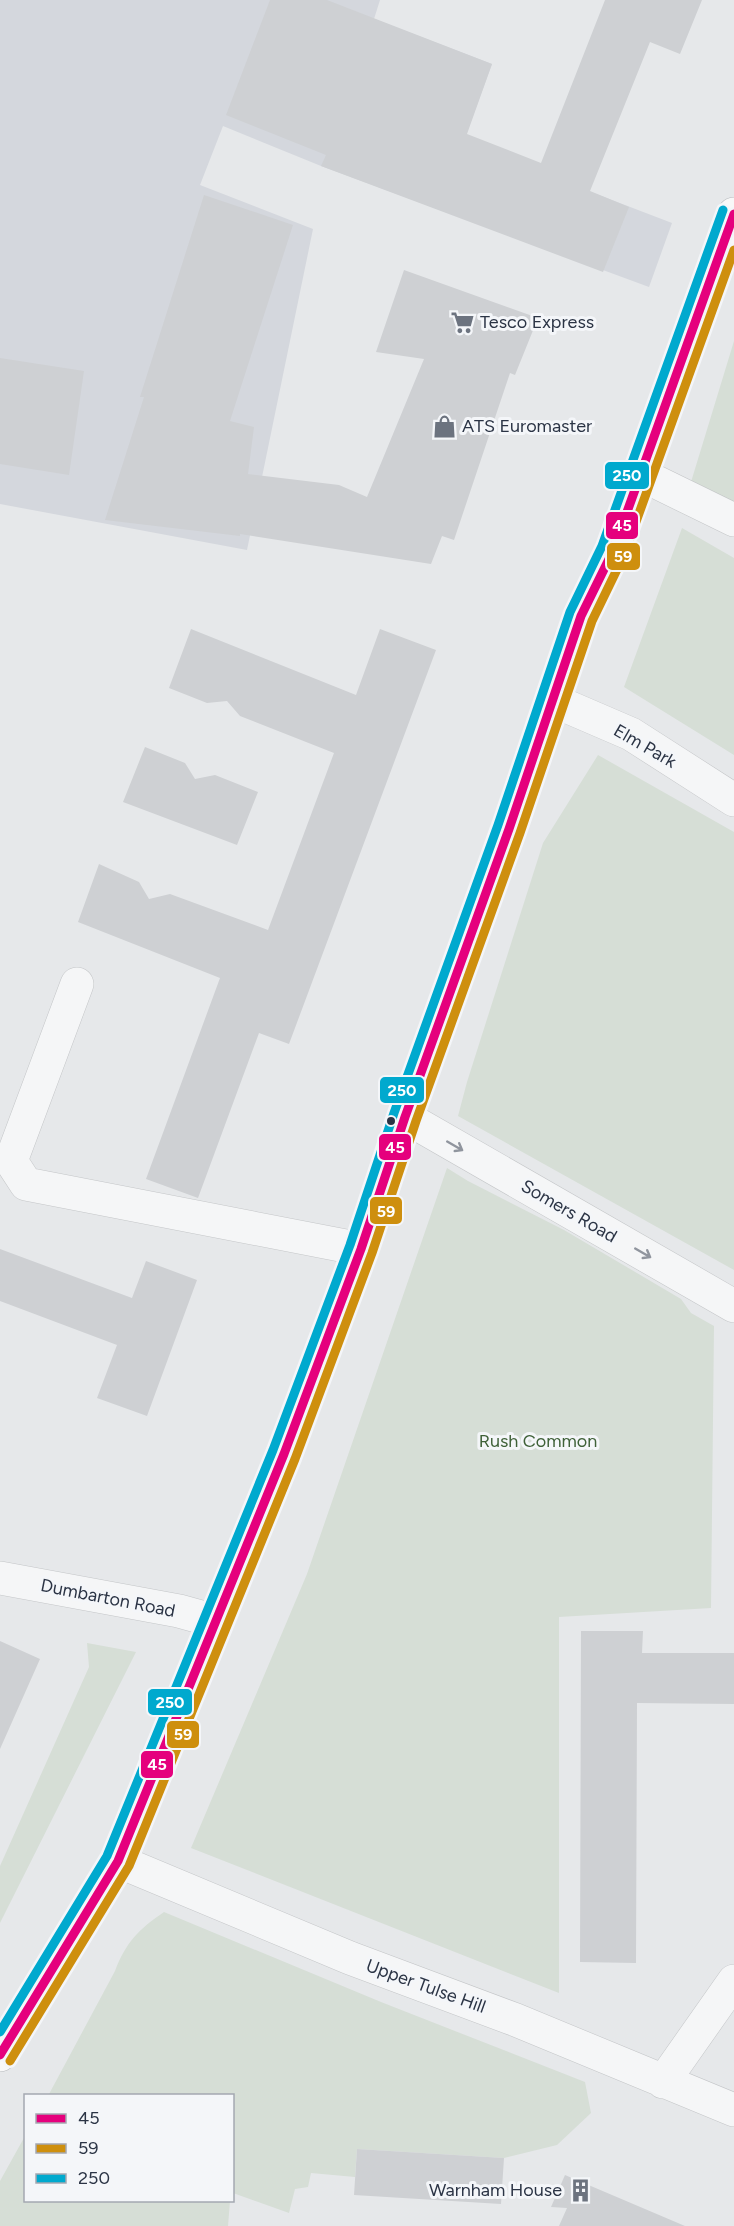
<svg xmlns="http://www.w3.org/2000/svg" width="734" height="2226" viewBox="0 0 734 2226" font-family="Figtree,sans-serif">
  <style>
    .built { fill: #d4d7dd }
    .green { fill: #d6ded6 }
    .building { fill: #ced0d3 }
    .lines { fill: none; stroke-linecap: round; stroke-linejoin: round }
    .street-casing { stroke: #c4c6c8; stroke-width: 34 }
    .highway-casing { stroke: #b8bbbf; stroke-width: 34 }
    .street { stroke: #f5f6f7; stroke-width: 33 }
    .highway { stroke: #f8f8f8; stroke-width: 33 }
    .bus-1-casing { stroke: #f4f6f9; stroke-width: 14 }
    .bus-2-casing { stroke: #f4f6f9; stroke-width: 14 }
    .bus-3-casing { stroke: #f4f6f9; stroke-width: 14 }
    .bus-1 { stroke: #e5007d; stroke-width: 9 }
    .bus-2 { stroke: #ce8f0e; stroke-width: 9 }
    .bus-3 { stroke: #00a9ce; stroke-width: 9 }
    .oneway { stroke: #90959e }
    .bus-dot { fill: #2b3445; stroke: #f4f6f9; stroke-width: 2 }
    .labels { text-anchor: middle; dominant-baseline: central; stroke-width: 6; stroke-linejoin: round; paint-order: stroke }
    .poi-label { font-size: 18px; fill: #2b3445; stroke: #f4f6f9; text-anchor: start }
    .street-label { font-size: 18px; fill: #2b3445; stroke: #f4f6f9 }
    .park-label { font-size: 18px; fill: #3f6138; stroke: #f4f6f9 }
    .line-badge { stroke: #f4f6f9; stroke-width: 2 }
    .badge-label { font-size: 16px; text-anchor: middle; font-weight: bold; fill: #fff }
  </style>
  <rect width="100%" height="100%" fill="#e6e8ea"/>
  <path class="built" d="M0,0h380l-6,19 118,45 -29,79 209,80 -23,64 -328,-121 -98,-40 -23,59 113,44 -66,321 -247,-46z"/>
  <path class="green" d="M734,341v163l-43,-22z
    M682,528l52,30v197l-110,-68z
    M598,755l136,77v438l-276,-154 9,-34 76,-239z
    M447,1168l21,13 96,49 117,69 10,14 23,13 -3,282 -152,9v376l-368,-145 116,-274z
    M87,1643l49,9 -136,271v-57l89,-199z
    M164,1912l217,90 204,80 6,31 -34,32 -53,13 -147,-9 -2,28 -44,-4 -3,14 -13,2 -6,24 -56,-20 -1,-97h-184l67,-125c11,-29 24,-42 49,-59z
    M25,2136l1,64 204,1 -2,25h-228v-45z"/>
  <path class="building" d="M270,0h57l165,64 -25,70 74,29 64,-163h97l-22,54 -30,-12 -60,149 39,16 -26,65 -282,-106 5,-11 -100,-40z
    M204,195l89,30 -63,196 24,6 -6,47 91,11 28,12 57,-138 -48,-7 28,-82 134,48 -23,57 -5,-2 -56,167 -12,-4 -11,28 -191,-30v2l-135,-16 39,-123h-4z
    M0,358l84,13 -15,104 -69,-11z
    M191,629l165,66 24,-66 56,21 -147,394 -30,-11 -61,165 -52,-19 74,-201 -142,-56 21,-58 40,18 10,17 21,-5 98,36 66,-177 -94,-37 -13,-15 -20,2 -38,-15z
    M145,747l40,16 10,16 20,-4 43,17 -21,53 -114,-43z
    M0,1249l132,49 14,-37 51,19 -50,136 -50,-18 20,-53 -117,-44z
    M581,1631h62l-1,22h92v51l-97,-1 -1,260 -56,-1z
    M0,1641l40,18 -40,90z
    M357,2149l147,9 -3,46 -147,-9z
    M565,2175l120,51h-126l8,-18 -16,-1z"/>
  <g class="lines">
    <defs>
      <path id="street" d="M640,474l94,46
        M552,700l79,34 103,66
        M77,984l-66,177 15,23 335,65
        M405,1117l329,189
        M0,1578l179,33 36,10
        M118,1861l232,97 166,62 218,90
        M663,2082l71,-101"/>
      <path id="highway" d="M0,2055l118,-194 166,-407 77,-205 44,-132 23,-60 81,-228 72,-213 32,-65 121,-337"/>
    </defs>
    <use href="#street" class="street-casing"/>
    <use href="#highway" class="highway-casing"/>
    <use href="#street" class="street"/>
    <use href="#highway" class="highway"/>
    <defs>
      <path id="bus-1" d="M0,2055l118,-194 166,-407 77,-205 44,-132 104,-288 72,-213 32,-65 121,-337"/>
      <path id="bus-2" d="M10,2061l119,-195 166,-407 77,-206 44,-132 104,-288 72,-212 32,-66 110,-305"/>
      <path id="bus-3" d="M0,2032l107,-176 166,-406 77,-205 44,-132 104,-288 72,-213 32,-66 121,-336"/>
    </defs>
    <use href="#bus-1" class="bus-1-casing"/>
    <use href="#bus-2" class="bus-2-casing"/>
    <use href="#bus-3" class="bus-3-casing"/>
    <use href="#bus-1" class="bus-1"/>
    <use href="#bus-2" class="bus-2"/>
    <use href="#bus-3" class="bus-3"/>
  </g>
  <defs><path id="oneway-shaft" d="M-6 0H5M1.5-3L5.5 0L1.5 3" fill="none" stroke-width="1.6" stroke-linecap="round" stroke-linejoin="round" transform="scale(1.5)"/></defs>
  <g class="oneway">
    <use href="#oneway-shaft" transform="translate(455 1146) rotate(30)"/>
    <use href="#oneway-shaft" transform="translate(643 1253) rotate(30)"/>
  </g>
  <defs>
    <symbol id="supermarket-bare" viewBox="-9 -9 18 18"><path d="M-6-5.5h2.5l.6 2H6L4.5 2H-2.5L-4.4-4H-6ZM-1.5 3.2a1.3 1.3 0 1 0 .1 0ZM3 3.2a1.3 1.3 0 1 0 .1 0Z" fill="#6c737f" stroke="#f4f6f9" stroke-width="2.5" paint-order="stroke"/></symbol>
    <symbol id="shop-bare" viewBox="-9 -9 18 18"><path d="M-5-2.5h2.3a2.7 3.5 0 0 1 5.4 0H5L5.5 6h-11ZM-1.5-2.5h3a1.5 2.3 0 0 0-3 0Z" fill="#6c737f" stroke="#f4f6f9" stroke-width="2.5" paint-order="stroke"/></symbol>
    <symbol id="building-bare" viewBox="-9 -9 18 18"><path d="M-4-6H4V6H1V3H-1V6H-4ZM-2.5-4.3h1.7v1.8h-1.7ZM.8-4.3h1.7v1.8H.8ZM-2.5-1h1.7V.8h-1.7ZM.8-1h1.7V.8H.8Z" fill="#6c737f" stroke="#f4f6f9" stroke-width="2.5" paint-order="stroke"/></symbol>
  </defs>
  <g fill-rule="evenodd">
    <use href="#supermarket-bare" x="446" y="306" width="33" height="33"/>
    <use href="#shop-bare" x="428" y="410" width="33" height="33"/>
    <use href="#building-bare" x="564" y="2174" width="33" height="33"/>
  </g>
  <circle class="bus-dot" cx="391" cy="1121" r="5"/>
  <g class="labels">
    <g class="poi-label">
      <text x="480" y="322">Tesco Express</text>
      <text x="462" y="426">ATS Euromaster</text>
      <text x="562" y="2190" text-anchor="end">Warnham House</text>
    </g>
    <g class="street-label">
      <text transform="translate(645 746) rotate(30)">Elm Park</text>
      <text transform="translate(569 1211) rotate(30)">Somers Road</text>
      <text transform="translate(108 1598) rotate(11)">Dumbarton Road</text>
      <text transform="translate(426 1986) rotate(20)">Upper Tulse Hill</text>
    </g>
    <g class="park-label">
      <text x="538" y="1441">Rush Common</text>
    </g>
  </g>
  <g class="line-badge">
    <rect x="604" y="461" width="46" height="29" rx="6" fill="#00a9ce"/>
    <rect x="605" y="511" width="34" height="29" rx="6" fill="#e5007d"/>
    <rect x="606" y="542" width="35" height="29" rx="6" fill="#ce8f0e"/>
    <rect x="379" y="1076" width="46" height="28" rx="6" fill="#00a9ce"/>
    <rect x="378" y="1133" width="34" height="28" rx="6" fill="#e5007d"/>
    <rect x="369" y="1196" width="34" height="29" rx="6" fill="#ce8f0e"/>
    <rect x="147" y="1688" width="46" height="28" rx="6" fill="#00a9ce"/>
    <rect x="166" y="1720" width="34" height="29" rx="6" fill="#ce8f0e"/>
    <rect x="140" y="1750" width="34" height="29" rx="6" fill="#e5007d"/>
  </g>
  <g class="badge-label">
    <text x="627" y="481">250</text>
    <text x="622" y="531">45</text>
    <text x="623" y="562">59</text>
    <text x="402" y="1096">250</text>
    <text x="395" y="1153">45</text>
    <text x="386" y="1217">59</text>
    <text x="170" y="1708">250</text>
    <text x="183" y="1740">59</text>
    <text x="157" y="1770">45</text>
  </g>
  <rect x="24" y="2094" width="210" height="108" fill="#f4f6f9" stroke="#a4a8b1" stroke-width="1.5"/>
  <rect x="36" y="2114" width="30" height="9" fill="#e5007d" stroke="#a4a8b1" stroke-width="1.5"/>
  <text x="78" y="2124" font-size="18" fill="#2b3445">45</text>
  <rect x="36" y="2144" width="30" height="9" fill="#ce8f0e" stroke="#a4a8b1" stroke-width="1.5"/>
  <text x="78" y="2154" font-size="18" fill="#2b3445">59</text>
  <rect x="36" y="2174" width="30" height="9" fill="#00a9ce" stroke="#a4a8b1" stroke-width="1.5"/>
  <text x="78" y="2184" font-size="18" fill="#2b3445">250</text>
</svg>
